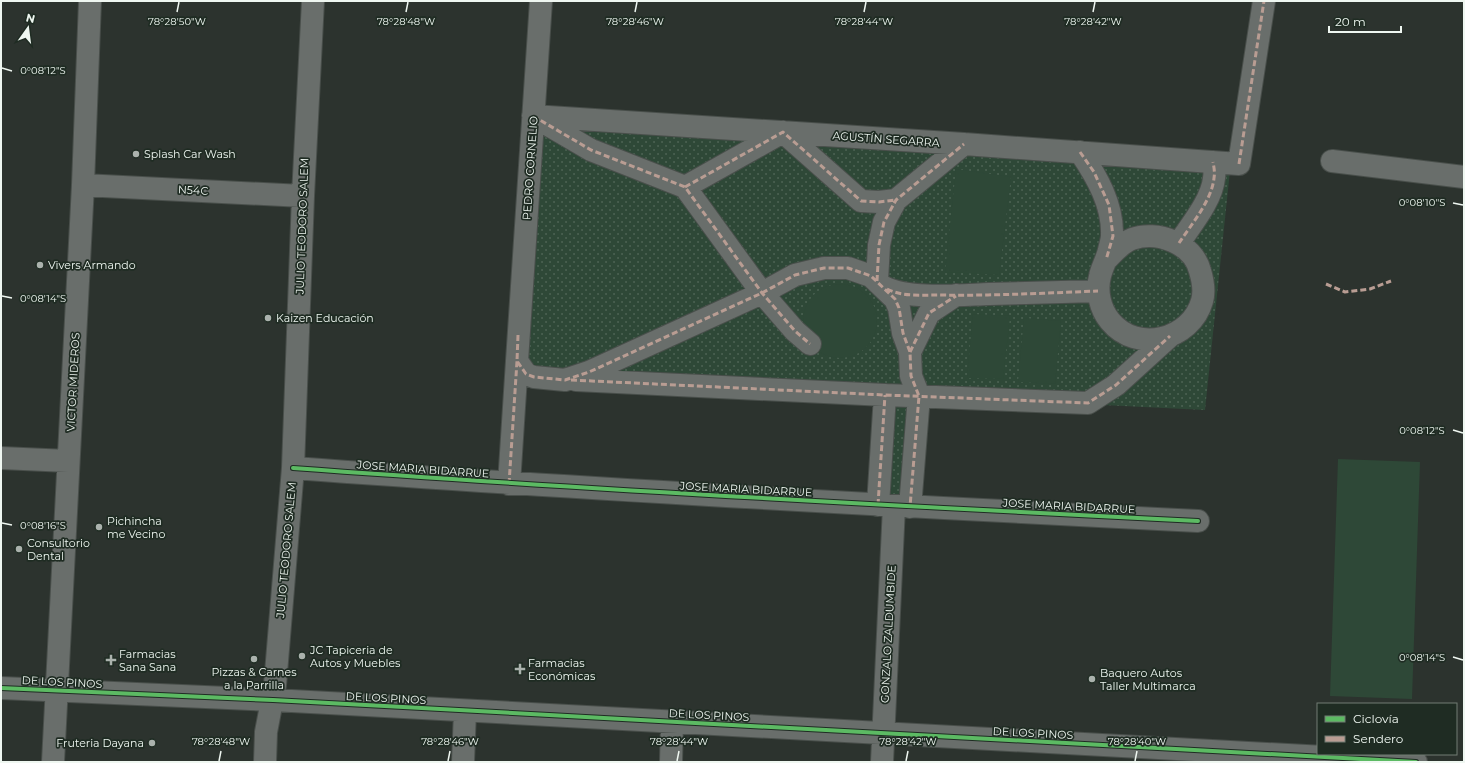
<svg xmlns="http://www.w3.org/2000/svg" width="1465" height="763" viewBox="0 0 1465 763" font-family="Montserrat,sans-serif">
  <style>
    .park { fill: url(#park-dots) }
    .pitch { fill: #2e4837 }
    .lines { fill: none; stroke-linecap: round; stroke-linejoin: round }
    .minor-casing { stroke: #494f4b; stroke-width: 24 }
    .minor { stroke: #696e6b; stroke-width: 22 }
    .quiet { stroke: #b99d93; stroke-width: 3; stroke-dasharray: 6 3; stroke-linecap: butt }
    .cycleway-casing { stroke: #1f2c23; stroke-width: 6 }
    .cycleway { stroke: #5cba63; stroke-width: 4 }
    .ticks { fill: none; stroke: #eff7f1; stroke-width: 1.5 }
    .poi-dot { fill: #abb2ad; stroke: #1f2c23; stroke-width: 1.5 }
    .labels { text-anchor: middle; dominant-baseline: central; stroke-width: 3.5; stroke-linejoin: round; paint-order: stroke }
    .street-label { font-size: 11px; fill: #eff7f1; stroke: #1f2c23 }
    .poi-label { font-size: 11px; fill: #eff7f1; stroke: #1f2c23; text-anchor: start }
    .ticks-label { font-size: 10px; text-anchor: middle; fill: #eff7f1; stroke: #1f2c23; stroke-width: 3.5; stroke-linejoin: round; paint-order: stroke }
  </style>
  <defs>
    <pattern id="park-dots" width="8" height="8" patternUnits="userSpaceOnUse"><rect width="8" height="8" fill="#2e4837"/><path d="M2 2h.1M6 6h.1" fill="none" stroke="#4d6354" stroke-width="1.8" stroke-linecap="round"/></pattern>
  </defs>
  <rect width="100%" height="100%" fill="#2c332e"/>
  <path class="park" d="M533,116l698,45 -26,249 -286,-14 -9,111 -32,-2 7,-110 -357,-22z"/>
  <path class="pitch" d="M956,169l55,8 -12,98 -54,-3z
    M803 321a37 37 0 1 1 74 0a37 37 0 1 1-74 0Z
    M973,314l37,2 -7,63 -36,-1z
    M1024,318l37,3 -6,63 -37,-2z
    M1338,459l82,3 -8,237 -82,-3z"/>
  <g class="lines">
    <defs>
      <path id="minor" d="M541,1l-24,360 9,13 8,3 31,3 24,-8 173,-79 33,-18 29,-7h24l23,8 24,23 4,9 4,25 7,19 1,24 8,20 -9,111
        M533,116l431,28 275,20 25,-163
        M538,119l53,31 94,37 77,106 33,38 15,13
        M1080,152c17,25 33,53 32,83 0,5 -2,10 -3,15 -2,9 -7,17 -9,26 -4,15 0,33 10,45 27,33 81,19 92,-20 3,-10 1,-20 -2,-30 -7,-28 -43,-41 -68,-32 -11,4 -18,13 -26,21
        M1332,161l132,16
        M83,185l220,11
        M685,187l98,-55 78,69 18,1 17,-2
        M1179,243c12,-18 33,-43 35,-65 1,-5 0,-11 -1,-16
        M877,281l2,-36 5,-23 12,-22 68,-56
        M884,287c25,13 76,8 105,7 36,-1 73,-2 109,-3
        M910,352l19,-39 27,-18
        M576,380l309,15 203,8 28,-18 54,-49
        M1,458l67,3
        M293,468c301,22 603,38 905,53
        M509,484l8,-123
        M878,505l7,-110
        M1,688l272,12 1143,62
        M53,762l30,-577 7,-184
        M265,762l1,-30 9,-47 18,-217 10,-272 10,-195
        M463,762l2,-51
        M671,762l1,-40
        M882,762l12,-256"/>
    </defs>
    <use href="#minor" class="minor-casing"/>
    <use href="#minor" class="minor"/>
    <path class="quiet" d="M533,116l58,34 94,37 77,106 33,38 15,13
      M1080,152l14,20 15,33 4,31 -7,24
      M1239,164l25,-163
      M685,187l98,-55 78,69 18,1 17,-2
      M1179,243c12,-18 33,-43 35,-65 1,-5 0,-11 -1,-16
      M877,281l2,-36 5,-23 12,-22 68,-56
      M1326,284l19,8 25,-3 21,-8
      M887,289c16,8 35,6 52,6 53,1 106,-2 159,-4
      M518,335l-1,26 9,13 8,3 31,3 24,-8 173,-79 33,-18 29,-7h24l23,8 24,23 4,9 4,25 7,19 1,24 8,20 -9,111
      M910,352l19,-39 27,-17
      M571,380l314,15 203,8 28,-18 54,-49
      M509,484l8,-123
      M878,505l7,-110"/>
    <defs>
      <path id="cycleway" d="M293,468c301,22 603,38 905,53
        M1,688l272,12 1143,62"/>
    </defs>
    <use href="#cycleway" class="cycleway-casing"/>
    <use href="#cycleway" class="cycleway"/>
  </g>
  <path class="ticks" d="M177,12l2,-10M406,12l2,-10M635,12l2,-10M864,12l2,-10M1093,12l2,-10M2,68l10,3M1453,203l10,2M2,296l10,2M1453,430l10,3M2,523l10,2M1453,657l10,3M219,761l2,-10M448,761l2,-10M677,761l2,-10M906,761l2,-10M1135,761l2,-10"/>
  <g class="poi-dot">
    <circle cx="136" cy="154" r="4"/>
    <circle cx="40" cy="265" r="4"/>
    <circle cx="268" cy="318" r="4"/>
    <circle cx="99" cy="527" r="4"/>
    <circle cx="19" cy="549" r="4"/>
    <circle cx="302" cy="656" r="4"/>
    <circle cx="254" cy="659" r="4"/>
    <path d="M109 654h4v4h4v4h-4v4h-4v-4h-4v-4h4z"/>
    <path d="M518 663h4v4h4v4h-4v4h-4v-4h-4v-4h4z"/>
    <circle cx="1092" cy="679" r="4"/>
    <circle cx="152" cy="743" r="4"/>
  </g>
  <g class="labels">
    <g class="street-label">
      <text transform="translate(886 139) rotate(4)">AGUSTÍN SEGARRA</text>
      <text transform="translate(530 168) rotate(-86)">PEDRO CORNELIO</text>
      <text transform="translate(193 190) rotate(3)">N54C</text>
      <text transform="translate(302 226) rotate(-88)">JULIO TEODORO SALEM</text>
      <text transform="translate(73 382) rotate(-87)">VICTOR MIDEROS</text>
      <text transform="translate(423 469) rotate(4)">JOSE MARIA BIDARRUE</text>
      <text transform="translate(746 489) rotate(3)">JOSE MARIA BIDARRUE</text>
      <text transform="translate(1069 506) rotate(3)">JOSE MARIA BIDARRUE</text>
      <text transform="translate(286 550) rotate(-85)">JULIO TEODORO SALEM</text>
      <text transform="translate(888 634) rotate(-87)">GONZALO ZALDUMBIDE</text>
      <text transform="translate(62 682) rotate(3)">DE LOS PINOS</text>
      <text transform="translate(386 698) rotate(3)">DE LOS PINOS</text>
      <text transform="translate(709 715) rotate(3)">DE LOS PINOS</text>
      <text transform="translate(1033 733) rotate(3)">DE LOS PINOS</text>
    </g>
    <g class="poi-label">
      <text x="144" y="154">Splash Car Wash</text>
      <text x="48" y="265">Vivers Armando</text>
      <text x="276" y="318">Kaizen Educación</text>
      <text x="107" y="521">Pichincha<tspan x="107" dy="13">me Vecino</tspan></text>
      <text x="27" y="543">Consultorio<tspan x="27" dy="13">Dental</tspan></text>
      <text x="310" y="650">JC Tapiceria de<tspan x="310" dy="13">Autos y Muebles</tspan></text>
      <text x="119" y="654">Farmacias<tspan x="119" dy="13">Sana Sana</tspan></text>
      <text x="528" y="663">Farmacias<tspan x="528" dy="13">Económicas</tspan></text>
      <text x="254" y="672" text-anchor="middle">Pizzas &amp; Carnes<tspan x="254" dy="13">a la Parrilla</tspan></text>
      <text x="1100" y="673">Baquero Autos<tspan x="1100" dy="13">Taller Multimarca</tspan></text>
      <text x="144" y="743" text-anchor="end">Fruteria Dayana</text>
    </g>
  </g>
  <g class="ticks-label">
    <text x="177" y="25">78°28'50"W</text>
    <text x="406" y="25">78°28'48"W</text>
    <text x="635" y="25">78°28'46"W</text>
    <text x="864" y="25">78°28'44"W</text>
    <text x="1093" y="25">78°28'42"W</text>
    <text x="43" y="74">0°08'12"S</text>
    <text x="1422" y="206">0°08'10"S</text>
    <text x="43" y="302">0°08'14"S</text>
    <text x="1422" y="434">0°08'12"S</text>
    <text x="43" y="529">0°08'16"S</text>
    <text x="1422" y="661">0°08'14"S</text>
    <text x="221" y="745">78°28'48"W</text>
    <text x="450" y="745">78°28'46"W</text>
    <text x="679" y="745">78°28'44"W</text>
    <text x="908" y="745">78°28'42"W</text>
    <text x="1137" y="745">78°28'40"W</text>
  </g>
  <rect width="1465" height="763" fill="none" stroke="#eff7f1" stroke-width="4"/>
  <rect x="1317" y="703" width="140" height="52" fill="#1f2c23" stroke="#727d75"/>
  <rect x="1325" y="716" width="20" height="6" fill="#5cba63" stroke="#727d75"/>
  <text x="1353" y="723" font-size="12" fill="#eff7f1">Ciclovía</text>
  <rect x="1325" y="736" width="20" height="6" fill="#b99d93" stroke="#727d75"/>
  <text x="1353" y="743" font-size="12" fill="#eff7f1">Sendero</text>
  <g transform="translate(28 28) rotate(14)" stroke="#1f2c23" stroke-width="3" paint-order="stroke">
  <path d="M0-3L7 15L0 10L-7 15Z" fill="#eff7f1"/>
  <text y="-6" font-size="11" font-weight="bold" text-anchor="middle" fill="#eff7f1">N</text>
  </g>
  <path d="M1329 26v6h72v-6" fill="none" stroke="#eff7f1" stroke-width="2"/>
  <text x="1335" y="26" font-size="12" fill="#eff7f1" stroke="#1f2c23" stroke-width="3" paint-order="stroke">20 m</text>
</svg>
